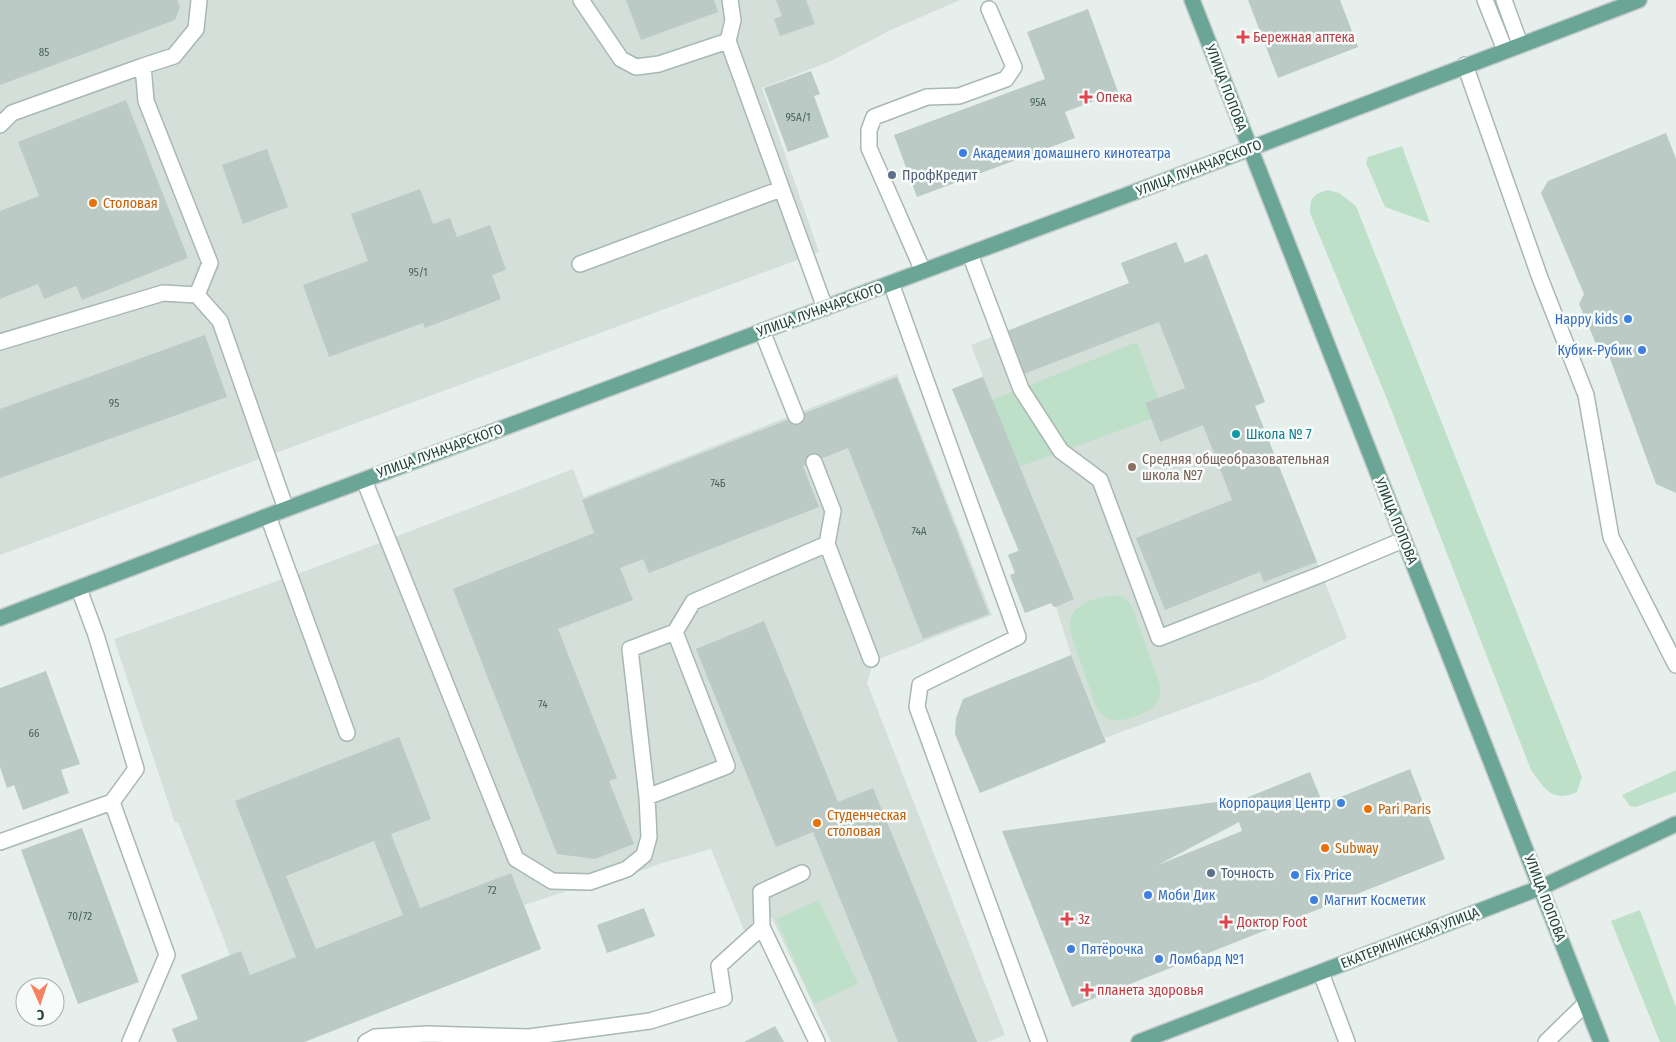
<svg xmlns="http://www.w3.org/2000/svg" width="1676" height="1042" viewBox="0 0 1676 1042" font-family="'Fira Sans Condensed',sans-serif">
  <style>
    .built { fill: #d4dfda }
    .green { fill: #bfe0c8 }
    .building { fill: #bbcac4; fill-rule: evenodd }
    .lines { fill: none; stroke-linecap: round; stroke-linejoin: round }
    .lane-casing { stroke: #a8b8b2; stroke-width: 18 }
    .primary-casing { stroke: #c2cac8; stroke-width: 18 }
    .lane { stroke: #fff; stroke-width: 15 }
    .primary { stroke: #6aa596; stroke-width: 15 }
    .health-dot { fill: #e0444e; stroke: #f7fbf9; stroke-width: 2 }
    .shop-dot { fill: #3f7fe0; stroke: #f7fbf9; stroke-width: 2 }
    .service-dot { fill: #5c6f8a; stroke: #f7fbf9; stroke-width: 2 }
    .food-dot { fill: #e8710a; stroke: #f7fbf9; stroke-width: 2 }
    .culture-dot { fill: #0f9aa8; stroke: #f7fbf9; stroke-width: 2 }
    .education-dot { fill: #8d6e63; stroke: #f7fbf9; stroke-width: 2 }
    .labels { text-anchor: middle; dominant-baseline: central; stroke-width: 5; stroke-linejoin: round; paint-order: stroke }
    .number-label { font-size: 11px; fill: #4a645c }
    .health-label { font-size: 14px; fill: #be3a42; stroke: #f7fbf9; text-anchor: start }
    .street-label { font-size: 14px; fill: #24423a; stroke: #f7fbf9 }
    .shop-label { font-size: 14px; fill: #366cbe; stroke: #f7fbf9; text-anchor: start }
    .service-label { font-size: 14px; fill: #4e5e75; stroke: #f7fbf9; text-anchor: start }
    .food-label { font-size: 14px; fill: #c56008; stroke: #f7fbf9; text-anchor: start }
    .culture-label { font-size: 14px; fill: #0d838f; stroke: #f7fbf9; text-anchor: start }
    .education-label { font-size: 14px; fill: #785e54; stroke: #f7fbf9; text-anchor: start }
  </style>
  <rect width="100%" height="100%" fill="#e6efeb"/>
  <path class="built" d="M0,0h960l-69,30 -60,31 -69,27 57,164 -819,303z
    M1176,242l9,21 22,-9 58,148 -10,4 92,232 -85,42 -157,58 -34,-83 -15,-48h-2l-3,-4 -26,10 -15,-38 5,-2 -7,-18 10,-5 -66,-161 31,-13 -12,-31 158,-62 -8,-20z
    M897,374l95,241 -118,46 -7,22 138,352 -18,7h-156l-59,-124 -28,12 -33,-81 -52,15 -68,26 -24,1 -43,14 17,44 -236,93h-128l-5,-13 26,-10 -17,-44 49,-20 -52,-133 -3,1 -61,-184 197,-70 262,-100 11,28z"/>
  <path class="green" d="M1402,146l28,77 -45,-16 -19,-44 2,-6z
    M1328,190l11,3 17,13 226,571 -5,15c-25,11 -32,-3 -46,-22l-144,-371 -77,-186c-1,-14 4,-20 18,-23z
    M1137,342l21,56 -13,5 6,16 -132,48 -27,-67z
    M1120,595l9,7 4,7 27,76c0,6 0,14 -4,19 -9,11 -41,22 -52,13 -3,-3 -6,-7 -8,-10l-26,-76c-3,-29 26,-34 50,-36z
    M1676,770v22l-40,15 -6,-1 -8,-11z
    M819,900l39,84 -44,20 -38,-85z
    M1640,910l36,97v35h-16l-49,-121z"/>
  <path class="building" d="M0,0h177l3,7 -5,13 -175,65z
    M626,0h88l4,12 -77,28z
    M776,0h30l9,24 -35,12 -6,-17 8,-3z
    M1248,0h92l18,47 -80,31z
    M1088,9l30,83 -53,20 10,26 -158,59 -23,-62 151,-56 -18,-47z
    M811,71l9,23 -6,2 15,41 -41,15 -24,-64z
    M126,100l62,158 -106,42 -6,-14 -32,13 -6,-15 -38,15v-88l39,-15 -21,-54z
    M1666,133l10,26v334l-20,-9 -51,-139 -8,1 -18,-42 5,-10 -43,-101 7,-12z
    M267,149l21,58 -45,17 -21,-59z
    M420,189l13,35 17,-6 7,19 33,-12 16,45 -14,5 9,24 -76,29 -2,-5 -94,34 -26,-72 65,-24 -17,-47z
    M1176,242l9,21 22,-9 58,148 -10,4 62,156 -53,20 -4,-10 -95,38 -29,-72 96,-38 -29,-75 -43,17 -15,-39 40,-15 -26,-66 -135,52 -17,-43 122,-48 -8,-20z
    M205,335l22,62 -227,81v-69z
    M897,377l92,237 -66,25 -75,-191 -45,18 16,41 -170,66 -6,-14 -23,9 13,32 -75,29 59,149 -8,3 25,63 -39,15 -38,-5 -104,-265 141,-56 -12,-33z
    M983,377l91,222 -18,8h-2l-3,-4 -26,10 -15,-38 5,-2 -7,-18 11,-4 -67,-162z
    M764,621l74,181 35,-14 104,254h-79l-85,-210 -37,15 -80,-198z
    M1071,655l35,87 -126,51 -25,-59 1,-16 7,-19z
    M46,671l34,93 -19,6 8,23 -46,17 -9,-25 -7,3 -7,-21v-79z
    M399,737l32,82 -40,15 29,74 91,-35 30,76 -237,93h-127l-5,-13 26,-10 -17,-44 60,-24 9,24 46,-18 -61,-156zM374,841l29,74 -87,34 -30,-73z
    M1410,769l35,90 -373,148 -70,-176 244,-33 64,-26 13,32zM1239,822l3,9 -84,34z
    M82,828l57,154 -61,22 -57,-154z
    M644,908l11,28 -48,17 -10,-28z
    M775,1026l9,16h-40z"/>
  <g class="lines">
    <defs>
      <path id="lane" d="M581,0l40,59 15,8 23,-3 69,-23 5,-21 -3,-20
        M1485,0l20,50
        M1504,0l16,44
        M728,41l97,267
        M1465,65l75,213 46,117 25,142 65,128
        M0,125l12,-12 131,-47
        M970,254l51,135 40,62 39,29 59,158 163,-64 81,-34
        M580,264l201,-75
        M923,271l-54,-123v-18l5,-13 53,-20 32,-1 47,-17 8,-12 -25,-58
        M891,283l127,354 -98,48 -3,22 122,335
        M197,295l13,-32 -64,-162 -3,-35 31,-10 22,-27 3,-29
        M762,331l34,85
        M0,342l163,-49 34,2 23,26 66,188
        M814,462l19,49 -6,33 44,115
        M364,480l152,379 36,22 38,1 37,-13 17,-14 5,-18 -2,-40 -17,-148 45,-17
        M268,516l79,217
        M79,589l17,46 40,134 -24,33 55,153 -37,87
        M647,797l80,-31 -52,-134 18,-30 134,-58
        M0,842l112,-40
        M802,873l-41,19 1,35 55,115
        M1321,973l26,69
        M366,1042l9,-5 52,-3 102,3 121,-16 74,-23 -5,-32 43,-39
        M1546,1042l40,-39"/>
      <path id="primary" d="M1192,0l409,1042
        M0,618l286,-109 897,-335 456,-174
        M1139,1042l403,-155 134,-63"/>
    </defs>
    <use href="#lane" class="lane-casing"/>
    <use href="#primary" class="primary-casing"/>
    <use href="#lane" class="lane"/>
    <use href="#primary" class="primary"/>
  </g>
  <g class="health-dot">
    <path d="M1240.5 29.5h5v5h5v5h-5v5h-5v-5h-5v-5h5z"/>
    <path d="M1083.5 89.5h5v5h5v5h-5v5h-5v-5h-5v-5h5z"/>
    <path d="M1064.5 911.5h5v5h5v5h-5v5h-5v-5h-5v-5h5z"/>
    <path d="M1223.5 914.5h5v5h5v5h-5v5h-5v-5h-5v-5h5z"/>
    <path d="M1084.5 982.5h5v5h5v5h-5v5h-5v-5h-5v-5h5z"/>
  </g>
  <g class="shop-dot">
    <circle cx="963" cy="153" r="5"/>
    <circle cx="1628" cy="319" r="5"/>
    <circle cx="1642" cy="350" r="5"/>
    <circle cx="1341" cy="803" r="5"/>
    <circle cx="1295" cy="875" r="5"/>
    <circle cx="1148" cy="895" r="5"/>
    <circle cx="1314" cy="900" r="5"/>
    <circle cx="1071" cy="949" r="5"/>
    <circle cx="1159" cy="959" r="5"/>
  </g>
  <g class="service-dot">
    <circle cx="892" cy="175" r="5"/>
    <circle cx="1211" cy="873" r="5"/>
  </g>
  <g class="food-dot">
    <circle cx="93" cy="203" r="5"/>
    <circle cx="1368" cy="809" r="5"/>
    <circle cx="817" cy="823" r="5"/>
    <circle cx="1325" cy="848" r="5"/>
  </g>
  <circle class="culture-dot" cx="1236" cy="434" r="5"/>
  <circle class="education-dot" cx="1132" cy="467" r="5"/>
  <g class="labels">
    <g class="number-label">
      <text x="44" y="52">85</text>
      <text x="1038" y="102">95А</text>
      <text x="798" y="117">95А/1</text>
      <text x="418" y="272">95/1</text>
      <text x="114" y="403">95</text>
      <text x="718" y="483">74Б</text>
      <text x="919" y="531">74А</text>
      <text x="543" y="704">74</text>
      <text x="34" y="733">66</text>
      <text x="492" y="890">72</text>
      <text x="80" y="916">70/72</text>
    </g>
    <g class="health-label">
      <text x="1253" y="37">Бережная аптека</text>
      <text x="1096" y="97">Опека</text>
      <text x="1078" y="919">3z</text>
      <text x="1237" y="922">Доктор Foot</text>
      <text x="1097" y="990">планета здоровья</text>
    </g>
    <g class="street-label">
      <text transform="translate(1226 88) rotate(69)">УЛИЦА ПОПОВА</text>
      <text transform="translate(1199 168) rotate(-21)">УЛИЦА ЛУНАЧАРСКОГО</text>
      <text transform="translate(820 310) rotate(-20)">УЛИЦА ЛУНАЧАРСКОГО</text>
      <text transform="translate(440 451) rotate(-20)">УЛИЦА ЛУНАЧАРСКОГО</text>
      <text transform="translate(1396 521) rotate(68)">УЛИЦА ПОПОВА</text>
      <text transform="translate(1545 898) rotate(69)">УЛИЦА ПОПОВА</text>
      <text transform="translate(1410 938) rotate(-21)">ЕКАТЕРИНИНСКАЯ УЛИЦА</text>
    </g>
    <g class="shop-label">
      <text x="973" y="153">Академия домашнего кинотеатра</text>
      <text x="1618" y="319" text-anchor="end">Happy kids</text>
      <text x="1632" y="350" text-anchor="end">Кубик-Рубик</text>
      <text x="1331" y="803" text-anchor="end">Корпорация Центр</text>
      <text x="1305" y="875">Fix Price</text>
      <text x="1158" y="895">Моби Дик</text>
      <text x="1324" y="900">Магнит Косметик</text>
      <text x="1081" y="949">Пятёрочка</text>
      <text x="1169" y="959">Ломбард №1</text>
    </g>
    <g class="service-label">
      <text x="902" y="175">ПрофКредит</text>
      <text x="1221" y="873">Точность</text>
    </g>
    <g class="food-label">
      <text x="103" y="203">Стoловая</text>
      <text x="1378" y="809">Pari Paris</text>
      <text x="827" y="815">Студенческая<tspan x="827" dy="16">столовая</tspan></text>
      <text x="1335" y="848">Subway</text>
    </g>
    <g class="culture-label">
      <text x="1246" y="434">Школа № 7</text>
    </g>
    <g class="education-label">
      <text x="1142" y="459">Средняя общеобразовательная<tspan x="1142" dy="16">школа №7</tspan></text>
    </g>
  </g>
  <g transform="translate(40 1002) rotate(177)"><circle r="24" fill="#f7fbf9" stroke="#a3b1ad"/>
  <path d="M0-4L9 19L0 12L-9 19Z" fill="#f4845f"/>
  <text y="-8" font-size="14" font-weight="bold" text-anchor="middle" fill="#24423a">С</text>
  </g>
</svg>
